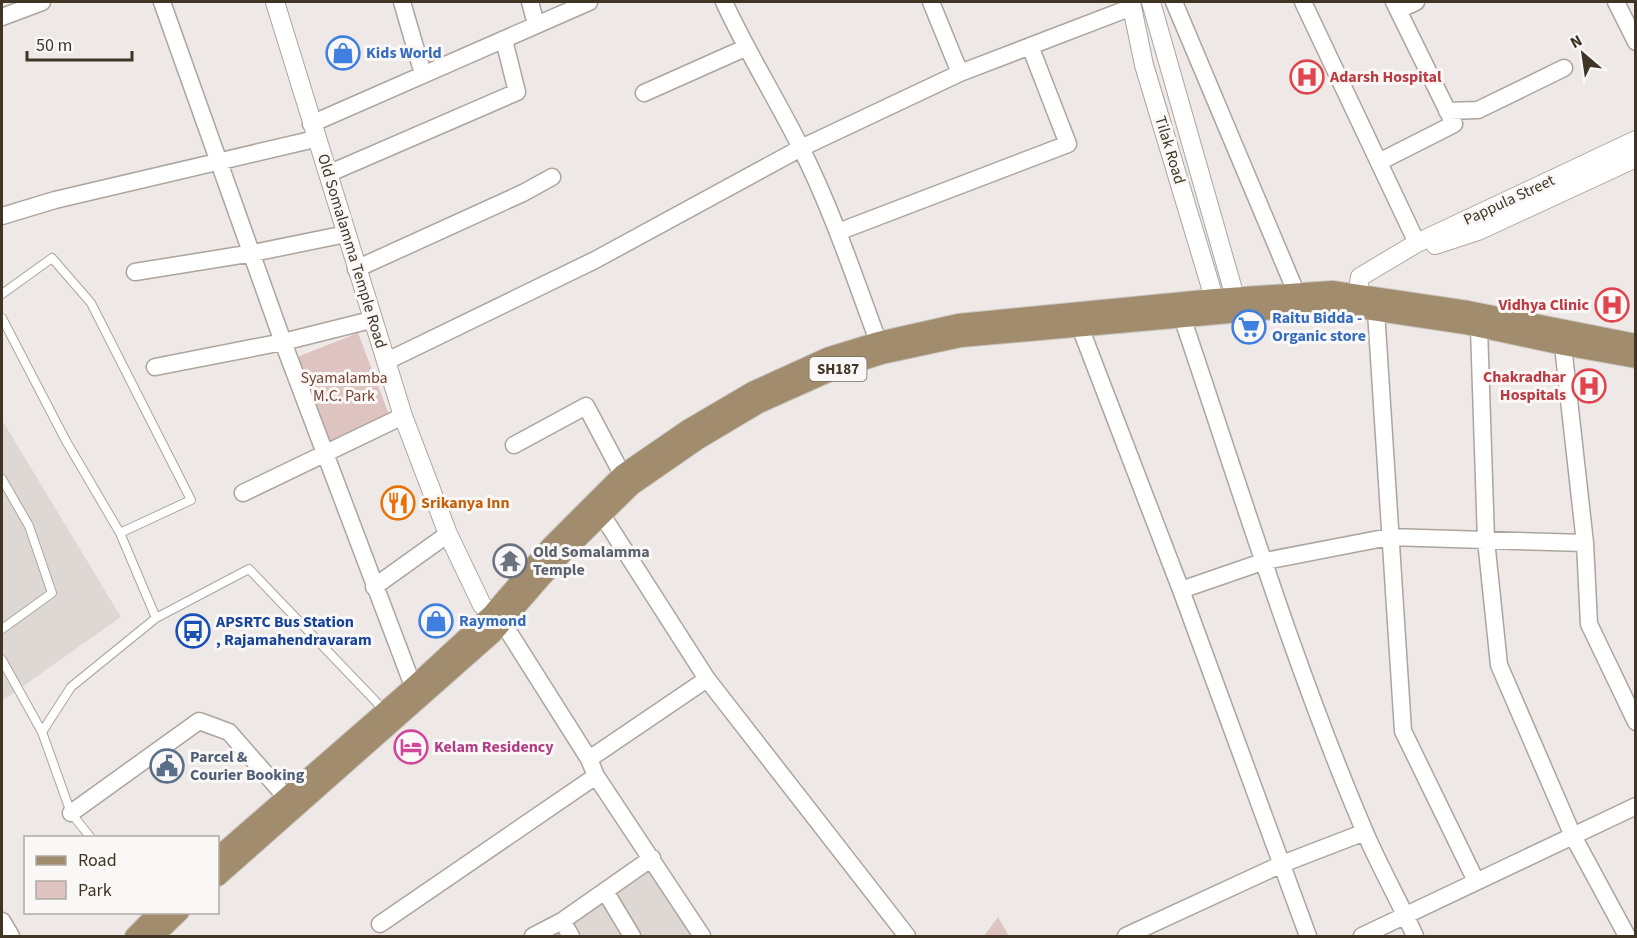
<svg xmlns="http://www.w3.org/2000/svg" width="1637" height="938" viewBox="0 0 1637 938" font-family="'Source Sans 3',sans-serif">
  <style>
    .built { fill: #ded8d4 }
    .green { fill: #dec4c0 }
    .lines { fill: none; stroke-linecap: round; stroke-linejoin: round }
    .service-casing { stroke: #aca59d; stroke-width: 10 }
    .minor-casing { stroke: #aca59d; stroke-width: 19 }
    .tertiary-casing { stroke: #aca59d; stroke-width: 20 }
    .secondary-casing { stroke: #b1a79c; stroke-width: 20 }
    .primary-casing { stroke: #cac6c2; stroke-width: 20 }
    .service { stroke: #fff; stroke-width: 8 }
    .minor { stroke: #fff; stroke-width: 16 }
    .tertiary { stroke: #fff; stroke-width: 18 }
    .secondary { stroke: #fff; stroke-width: 18 }
    .primary { stroke: #a18d6d; stroke-width: 18 }
    .labels { text-anchor: middle; dominant-baseline: central; stroke-width: 6; stroke-linejoin: round; paint-order: stroke }
    .shield { fill: #faf8f7; stroke: #787064; stroke-width: 1.5 }
    .shield-label { font-size: 15px; font-weight: bold; fill: #403525 }
    .shop-label { font-size: 16px; font-weight: bold; fill: #366cbe; stroke: #faf8f7; text-anchor: start }
    .health-label { font-size: 16px; font-weight: bold; fill: #be3a42; stroke: #faf8f7; text-anchor: end }
    .street-label { font-size: 16px; fill: #403525; stroke: #faf8f7 }
    .park-label { font-size: 16px; fill: #754231; stroke: #faf8f7 }
    .food-label { font-size: 16px; font-weight: bold; fill: #c56008; stroke: #faf8f7; text-anchor: start }
    .worship-label { font-size: 16px; font-weight: bold; fill: #5b616d; stroke: #faf8f7; text-anchor: start }
    .transit-label { font-size: 16px; font-weight: bold; fill: #164399; stroke: #faf8f7; text-anchor: start }
    .hotel-label { font-size: 16px; font-weight: bold; fill: #b23c85; stroke: #faf8f7; text-anchor: start }
    .service-label { font-size: 16px; font-weight: bold; fill: #4e5e75; stroke: #faf8f7; text-anchor: start }
  </style>
  <rect width="100%" height="100%" fill="#eee9e6"/>
  <path class="built" d="M2,420l119,197 -119,84z
    M652,858l45,78h-164z"/>
  <path class="green" d="M358,333l32,84 -60,24 -33,-84z
    M998,917l11,19h-25z"/>
  <g class="lines">
    <defs>
      <path id="service" d="M2,294l50,-36 39,45 100,197 -71,33
        M2,318l64,123 54,92 36,85
        M2,479l27,47 23,67 -50,36
        M2,660l40,72
        M91,838l-20,-25 -29,-81 29,-45 85,-69 93,-49 135,141"/>
      <path id="minor" d="M162,2l121,340 130,344
        M402,2l21,72
        M530,2l6,22
        M724,2c23,50 52,96 77,146 31,62 53,128 77,193
        M931,2l29,71
        M1174,2l122,290
        M1303,2l114,241
        M1616,2l20,40
        M1398,10l18,-8
        M2,17l40,-15
        M644,93l101,-45
        M1447,111l31,-1 86,-42
        M311,124l278,-122
        M1379,162l75,-38 -60,-122
        M330,173l187,-81 -13,-52
        M2,216l53,-16 260,-61
        M838,232l230,-88 -38,-98
        M356,269l167,-76 29,-16
        M135,272l118,-19 93,-19
        M1376,311l27,420 73,150
        M1182,317c58,171 111,346 182,513 15,36 35,70 51,106
        M1080,327l101,263 127,346
        M1479,328l7,212 13,125 74,171 54,100
        M387,361l208,-101 206,-112 159,-75 172,-66
        M155,367l128,-25 88,-22
        M514,445l72,-39 36,68
        M243,493l160,-77
        M602,515l105,164 200,257
        M1585,543l4,81 47,98
        M374,587l74,-53
        M1181,590l84,-29 124,-24 196,6 -22,-197
        M503,623l86,136 7,17 106,160
        M589,759l118,-80
        M71,813l128,-92 30,11 56,64
        M605,891l27,45
        M2,921l9,15
        M562,921l9,15
        M380,924l216,-148
        M533,936l29,-15 90,-63
        M1126,936l156,-72 83,-32
        M1362,936l274,-130"/>
      <path id="tertiary" d="M275,2l128,414 45,118 34,71 20,17
        M1131,2l13,63 74,246
        M1151,2l88,309"/>
      <path id="secondary" d="M1435,245l43,-14 158,-73
        M1355,308l5,-31 57,-34 219,-103"/>
      <path id="primary" d="M218,856l195,-170 79,-73 59,-68 71,-71 67,-46 63,-37 77,-35 49,-15 80,-18 257,-25 117,-8 136,20 168,33
        M218,877l275,-243 69,-79 70,-69 65,-45 62,-37 76,-34 47,-15 79,-17 371,-33 133,20 98,21 73,13
        M134,936l24,-24
        M155,936l25,-24"/>
    </defs>
    <use href="#service" class="service-casing"/>
    <use href="#minor" class="minor-casing"/>
    <use href="#tertiary" class="tertiary-casing"/>
    <use href="#secondary" class="secondary-casing"/>
    <use href="#primary" class="primary-casing"/>
    <use href="#service" class="service"/>
    <use href="#minor" class="minor"/>
    <use href="#tertiary" class="tertiary"/>
    <use href="#secondary" class="secondary"/>
    <use href="#primary" class="primary"/>
  </g>
  <defs>
    <symbol id="shop-ring" viewBox="-11 -11 22 22"><circle r="9.5" fill="#faf8f7" stroke="#3f7fe0" stroke-width="1.5"/><path d="M-5-2.5h2.3a2.7 3.5 0 0 1 5.4 0H5L5.5 6h-11ZM-1.5-2.5h3a1.5 2.3 0 0 0-3 0Z" fill="#3f7fe0"/></symbol>
    <symbol id="hospital-ring" viewBox="-11 -11 22 22"><circle r="9.5" fill="#faf8f7" stroke="#e0444e" stroke-width="1.5"/><path d="M-5-5h3v3.5h4V-5h3V5h-3V1.5h-4V5h-3Z" fill="#e0444e"/></symbol>
    <symbol id="supermarket-ring" viewBox="-11 -11 22 22"><circle r="9.5" fill="#faf8f7" stroke="#3f7fe0" stroke-width="1.5"/><path d="M-6-5.5h2.5l.6 2H6L4.5 2H-2.5L-4.4-4H-6ZM-1.5 3.2a1.3 1.3 0 1 0 .1 0ZM3 3.2a1.3 1.3 0 1 0 .1 0Z" fill="#3f7fe0"/></symbol>
    <symbol id="restaurant-ring" viewBox="-11 -11 22 22"><circle r="9.5" fill="#faf8f7" stroke="#e8710a" stroke-width="1.5"/><path d="M-5-6h1v4h1v-4h1v4h1v-4h1v5L-1.5 .5V6h-2V.5L-5-1ZM5-6V6H3V1.5H1.5Q1.5-4 5-6Z" fill="#e8710a"/></symbol>
    <symbol id="temple-ring" viewBox="-11 -11 22 22"><circle r="9.5" fill="#faf8f7" stroke="#6b7280" stroke-width="1.5"/><path d="M0-6L5-2H3V0L6.5 2.5H4V6H1.5V3h-3V6H-4V2.5H-6.5L-3 0V-2H-5Z" fill="#6b7280"/></symbol>
    <symbol id="bus-ring" viewBox="-11 -11 22 22"><circle r="9.5" fill="#faf8f7" stroke="#1a4fb4" stroke-width="1.5"/><path d="M-5-6H5V4H4V6H2V4H-2V6H-4V4H-5ZM-3.5-4V0h7V-4ZM-3.5 1.2v1.5H-2V1.2ZM2 1.2v1.5H3.5V1.2Z" fill="#1a4fb4"/></symbol>
    <symbol id="hotel-ring" viewBox="-11 -11 22 22"><circle r="9.5" fill="#faf8f7" stroke="#d1479c" stroke-width="1.5"/><path d="M-6-4.5h1.5V1H6V5H4.5V3h-9V5H-6ZM-4 0a1.8 1.8 0 1 1 3.6 0ZM.5 0V-2.5h3Q6-2.5 6 0Z" fill="#d1479c"/></symbol>
    <symbol id="civic-ring" viewBox="-11 -11 22 22"><circle r="9.5" fill="#faf8f7" stroke="#5c6f8a" stroke-width="1.5"/><path d="M-.6-6.5H3V-4.5H.6V-3L4-1V1h2V6H-6V1h2V-1L-.6-3ZM-1.2 2.5V6h2.4V2.5Z" fill="#5c6f8a"/></symbol>
  </defs>
  <g fill-rule="evenodd">
    <use href="#shop-ring" x="324" y="34" width="38" height="38"/>
    <use href="#hospital-ring" x="1288" y="58" width="38" height="38"/>
    <use href="#hospital-ring" x="1593" y="286" width="38" height="38"/>
    <use href="#supermarket-ring" x="1230" y="308" width="38" height="38"/>
    <use href="#hospital-ring" x="1570" y="367" width="38" height="38"/>
    <use href="#restaurant-ring" x="379" y="484" width="38" height="38"/>
    <use href="#temple-ring" x="491" y="542" width="38" height="38"/>
    <use href="#shop-ring" x="417" y="602" width="38" height="38"/>
    <use href="#bus-ring" x="174" y="612" width="38" height="38"/>
    <use href="#hotel-ring" x="392" y="728" width="38" height="38"/>
    <use href="#civic-ring" x="148" y="747" width="38" height="38"/>
  </g>
  <g class="labels">
    <rect class="shield" x="809.5" y="357" width="57" height="24" rx="4.5"/>
    <g class="shield-label">
      <text x="838" y="369">SH187</text>
    </g>
    <g class="shop-label">
      <text x="366" y="53">Kids World</text>
      <text x="1272" y="318">Raitu Bidda -<tspan x="1272" dy="18">Organic store</tspan></text>
      <text x="459" y="621">Raymond</text>
    </g>
    <g class="health-label">
      <text x="1330" y="77" text-anchor="start">Adarsh Hospital</text>
      <text x="1589" y="305">Vidhya Clinic</text>
      <text x="1566" y="377">Chakradhar<tspan x="1566" dy="18">Hospitals</tspan></text>
    </g>
    <g class="street-label">
      <text transform="translate(1170 150) rotate(73)">Tilak Road</text>
      <text transform="translate(1509 200) rotate(-25)">Pappula Street</text>
      <text transform="translate(352 251) rotate(73)">Old Somalamma Temple Road</text>
    </g>
    <g class="park-label">
      <text x="344" y="378">Syamalamba<tspan x="344" dy="18">M.C. Park</tspan></text>
    </g>
    <g class="food-label">
      <text x="421" y="503">Srikanya Inn</text>
    </g>
    <g class="worship-label">
      <text x="533" y="552">Old Somalamma<tspan x="533" dy="18">Temple</tspan></text>
    </g>
    <g class="transit-label">
      <text x="216" y="622">APSRTC Bus Station<tspan x="216" dy="18">, Rajamahendravaram</tspan></text>
    </g>
    <g class="hotel-label">
      <text x="434" y="747">Kelam Residency</text>
    </g>
    <g class="service-label">
      <text x="190" y="757">Parcel &amp;<tspan x="190" dy="18">Courier Booking</tspan></text>
    </g>
  </g>
  <rect width="1637" height="938" fill="none" stroke="#403525" stroke-width="6"/>
  <rect x="24" y="836" width="195" height="78" fill="#faf8f7" stroke="#b0aaa3" stroke-width="1.5"/>
  <rect x="36" y="856" width="30" height="9" fill="#a18d6d" stroke="#b0aaa3" stroke-width="1.5"/>
  <text x="78" y="866" font-size="18" fill="#403525">Road</text>
  <rect x="36" y="881" width="30" height="18" fill="#dec4c0" stroke="#b0aaa3" stroke-width="1.5"/>
  <text x="78" y="896" font-size="18" fill="#403525">Park</text>
  <g transform="translate(1583 54) rotate(331)" stroke="#faf8f7" stroke-width="4.5" paint-order="stroke">
  <path d="M0-4.5L10 22L0 15L-10 22Z" fill="#403525"/>
  <text y="-9" font-size="16" font-weight="bold" text-anchor="middle" fill="#403525">N</text>
  </g>
  <path d="M27 51v9h105v-9" fill="none" stroke="#403525" stroke-width="3"/>
  <text x="36" y="51" font-size="18" fill="#403525" stroke="#faf8f7" stroke-width="4.5" paint-order="stroke">50 m</text>
</svg>
